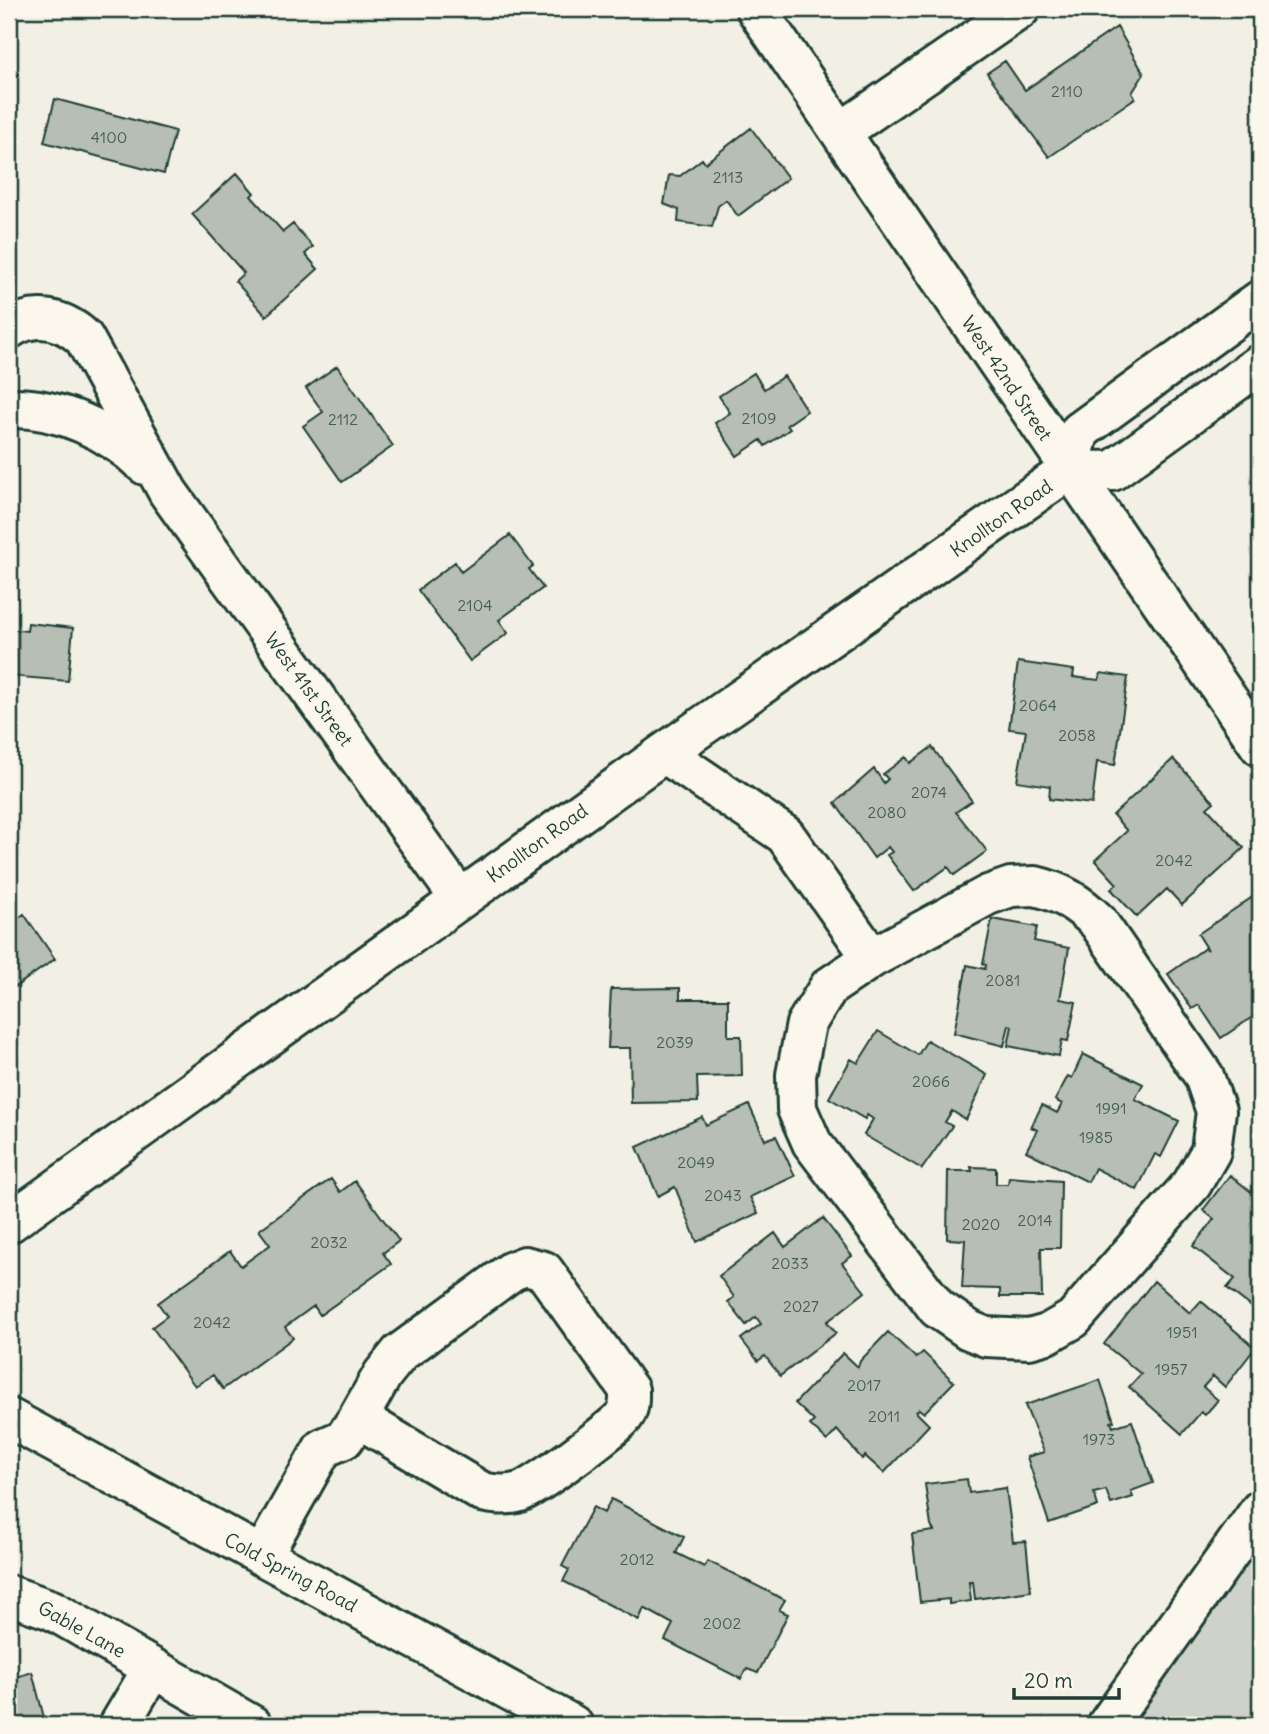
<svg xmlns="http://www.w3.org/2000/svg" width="1269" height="1734" viewBox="0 0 1269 1734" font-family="Delius,sans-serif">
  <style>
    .green { fill: #cfd2c8; stroke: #77887e; stroke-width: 2 }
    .building { fill: #b7beb3; stroke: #1f3d34; stroke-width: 2 }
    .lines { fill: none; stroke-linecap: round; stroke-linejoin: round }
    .minor-casing { stroke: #1f3d34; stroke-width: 44 }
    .minor { stroke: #fbf7ec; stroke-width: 38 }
    .labels { text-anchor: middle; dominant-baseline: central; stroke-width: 5; stroke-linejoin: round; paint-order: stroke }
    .number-label { font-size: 16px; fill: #455d54 }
    .street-label { font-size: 19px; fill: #1f3d34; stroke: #fbf7ec }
  </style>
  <rect width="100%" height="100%" fill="#f2f0e5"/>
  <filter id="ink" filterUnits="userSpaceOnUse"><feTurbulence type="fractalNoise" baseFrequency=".0143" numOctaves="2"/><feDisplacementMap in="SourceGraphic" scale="14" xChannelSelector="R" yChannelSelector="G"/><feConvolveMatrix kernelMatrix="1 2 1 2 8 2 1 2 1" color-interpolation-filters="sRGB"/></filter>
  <g filter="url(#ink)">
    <path class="green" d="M1260,1533v192h-135z"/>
    <path class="building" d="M1117,27l27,47 -12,19 3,5 -86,59 -62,-84 18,-12 20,29z
      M55,99l120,32 -11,43 -120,-32z
      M751,128l37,50 -50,38 -12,-16 -8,6 -6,21 -34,-5 1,-12 -15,-6 5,-29 11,1 22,-17 3,4z
      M237,173l17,20 -3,3 32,36 10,-8 20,23 -8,7 13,15 -52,47 -31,-35 9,-8 -52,-59z
      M337,366l56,80 -51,36 -39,-56 20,-14 -17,-24z
      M754,373l10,16 20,-13 23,35 -20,14 3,4 -25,17 -4,-6 -24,16 -22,-33 15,-10 -11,-17z
      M510,535l23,31 -4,3 14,19 -44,32 9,13 -38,28 -52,-71 37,-28 6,10z
      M28,623l45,5 -5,53 -58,-5 -1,9v-56l18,2z
      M1018,662l56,8 -1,7 26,3 2,-7 27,4 -13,88 -18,-3 -5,42 -43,-5 1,-13 -33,-5 9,-50 -17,-2z
      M932,747l40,54 -16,11 31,39 -33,24 -6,-8 -34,24 -27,-36 5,-3 -4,-5 -14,11 -39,-55 39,-34 10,14 4,-4 -5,-5 23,-17 4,6z
      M1173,759l41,43 -7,6 37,40 -62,57 -15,-16 -30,28 -26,-28 6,-5 -22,-24 32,-29 -14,-16z
      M1257,894l3,5v110l-1,-3 -5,3 3,5 -36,24 -22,-33 -7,4 -24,-35 37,-26 3,2 -10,-16z
      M24,914l31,45 -40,28 -6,-9v-53z
      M992,919l45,8 -3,14 35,7 -9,51 16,3 -8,39 -6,-1 -3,16 -51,-10 4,-20 -3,-1 -5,21 -50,-13 13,-68 18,4 1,-4 -3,-1z
      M680,988v11h48v37h13l1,40 -45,1 1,25 -67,1 -1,-55h-22l3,-59z
      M878,1031l40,24 9,-15 60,35 -21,45 -14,-9 -7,11 7,4 -30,43 -58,-34 9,-16 -6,-4 -2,4 -36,-21 22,-39 7,4z
      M1083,1054l60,30 -8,15 44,22 -18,36 -6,-3 -18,36 -42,-22 -7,14 -62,-31 11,-21 -6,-3 11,-22 15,8 5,-9 -7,-4 13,-24 4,2z
      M1260,1078v24l-9,-20z
      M749,1105l16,35 11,-4 19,40 -45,21 8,16 -61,29 -22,-55 -17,9 -21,-49 65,-30 4,8z
      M971,1167l25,1v16h12l1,-7 52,4 -1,67h-19l1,49h-42v-8l-38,-1 3,-48 -18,-1 1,-68h24z
      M1230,1175l30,24v108l-3,4 -30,-23 8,-9 -42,-33 21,-27 -11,-9z
      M331,1179l9,13 15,-11 44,60 -16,12 8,11 -71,51 -6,-9 -29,21 8,11 -70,51 -10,-14 -18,11 -43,-59 15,-11 -9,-13 72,-52 11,15 29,-21 -11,-15z
      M823,1218l29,38 -10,7 23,29 -38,30 9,11 -56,43 -15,-20 -7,5 -17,-22 20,-15 -5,-7 -10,8 -18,-23 6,-5 -15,-21 56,-43 10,14z
      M1154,1281l36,32 11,-12 54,47 -30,39 -12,-11 -10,11 15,13 -13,15 -4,-3 -19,22 -53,-47 12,-13 -37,-30z
      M888,1332l28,26 7,-6 31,30 -30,31 -5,-4 -3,3 13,13 -45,48 -19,-17 -3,3 -25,-29 -10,11 -17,-16 4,-4 -19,-18 48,-50 15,14 2,-6z
      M1100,1380l14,41 -3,1 2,5 19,-6 21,62 -22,8 2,6 -22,7 -5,-14 -12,3 4,13 -49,17 -22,-66 17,-5 -19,-47z
      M967,1479l2,14 37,-5 7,54 13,-1 5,50 -56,8 -2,-17h-4l2,19 -22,3v-5l-29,3 -8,-68 22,-3 -3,-5 -6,-42z
      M611,1499l73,38 -8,16 28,14 4,-6 77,39 -6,10 9,4 -30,59 -11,-4 -6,10 -76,-39 8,-16 -29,-16 -5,12 -76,-39 6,-11 -7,-4 31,-59 11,6z
      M9,1663l4,15 19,-6 14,53h-37z"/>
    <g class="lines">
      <defs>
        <path id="minor" d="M756,9l504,737
          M841,132l179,-123
          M9,329c26,-17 53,-11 75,9l84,154 292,407
          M9,408c51,-1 100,22 136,57
          M1069,470l11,-39 180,-131
          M664,753l121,82 87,123
          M1035,886c26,6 44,17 63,36l106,154 12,35 -5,40 -19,33 -119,135 -26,15 -18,5 -43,-2 -17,-7 -32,-22 -125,-165 -15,-34 -1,-34 10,-51 23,-37 43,-29 116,-63 23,-8z
          M9,1223l655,-470 405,-283 43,1 148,-107
          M525,1266l19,5 85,119c0,8 1,18 -5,26 -9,12 -90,72 -104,76 -13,4 -25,3 -38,0l-124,-74 25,-44 17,-21 112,-82z
          M9,1418l564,307
          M262,1556l61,-108 21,-9 14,-21
          M9,1595l43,15 200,115
          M119,1725l34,-57
          M1107,1725l153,-215"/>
      </defs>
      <use href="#minor" class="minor-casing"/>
      <use href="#minor" class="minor"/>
    </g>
  </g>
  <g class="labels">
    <g class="number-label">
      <text x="1067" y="91">2110</text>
      <text x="109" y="137">4100</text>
      <text x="728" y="177">2113</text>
      <text x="759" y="418">2109</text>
      <text x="343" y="419">2112</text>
      <text x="475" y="605">2104</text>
      <text x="1038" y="705">2064</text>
      <text x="1077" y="735">2058</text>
      <text x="929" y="792">2074</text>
      <text x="887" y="812">2080</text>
      <text x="1174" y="860">2042</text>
      <text x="1003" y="980">2081</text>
      <text x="675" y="1042">2039</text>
      <text x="931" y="1081">2066</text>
      <text x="1111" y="1108">1991</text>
      <text x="1096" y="1137">1985</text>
      <text x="696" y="1162">2049</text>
      <text x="723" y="1195">2043</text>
      <text x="1035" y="1220">2014</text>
      <text x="981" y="1224">2020</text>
      <text x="329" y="1242">2032</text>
      <text x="790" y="1263">2033</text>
      <text x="801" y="1306">2027</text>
      <text x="212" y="1322">2042</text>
      <text x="1182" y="1332">1951</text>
      <text x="1171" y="1369">1957</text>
      <text x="864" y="1385">2017</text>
      <text x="884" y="1416">2011</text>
      <text x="1099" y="1439">1973</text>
      <text x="637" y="1559">2012</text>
      <text x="722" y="1623">2002</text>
    </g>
    <g class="street-label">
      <text transform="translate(1007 378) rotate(56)">West 42nd Street</text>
      <text transform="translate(1001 518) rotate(-35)">Knollton Road</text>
      <text transform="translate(309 689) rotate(54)">West 41st Street</text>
      <text transform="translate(537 843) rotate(-36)">Knollton Road</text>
      <text transform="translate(291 1572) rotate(28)">Cold Spring Road</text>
      <text transform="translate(82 1629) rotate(29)">Gable Lane</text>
    </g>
  </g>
  <rect width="1269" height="1734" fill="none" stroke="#fbf7ec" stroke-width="35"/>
  <rect x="18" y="18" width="1234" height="1699" fill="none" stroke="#1f3d34" stroke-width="2.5" filter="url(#ink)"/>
  <path d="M1014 1688v10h105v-10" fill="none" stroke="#1f3d34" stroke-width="3.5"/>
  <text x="1024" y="1688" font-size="21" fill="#1f3d34" stroke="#fbf7ec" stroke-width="5" paint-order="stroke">20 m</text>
</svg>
